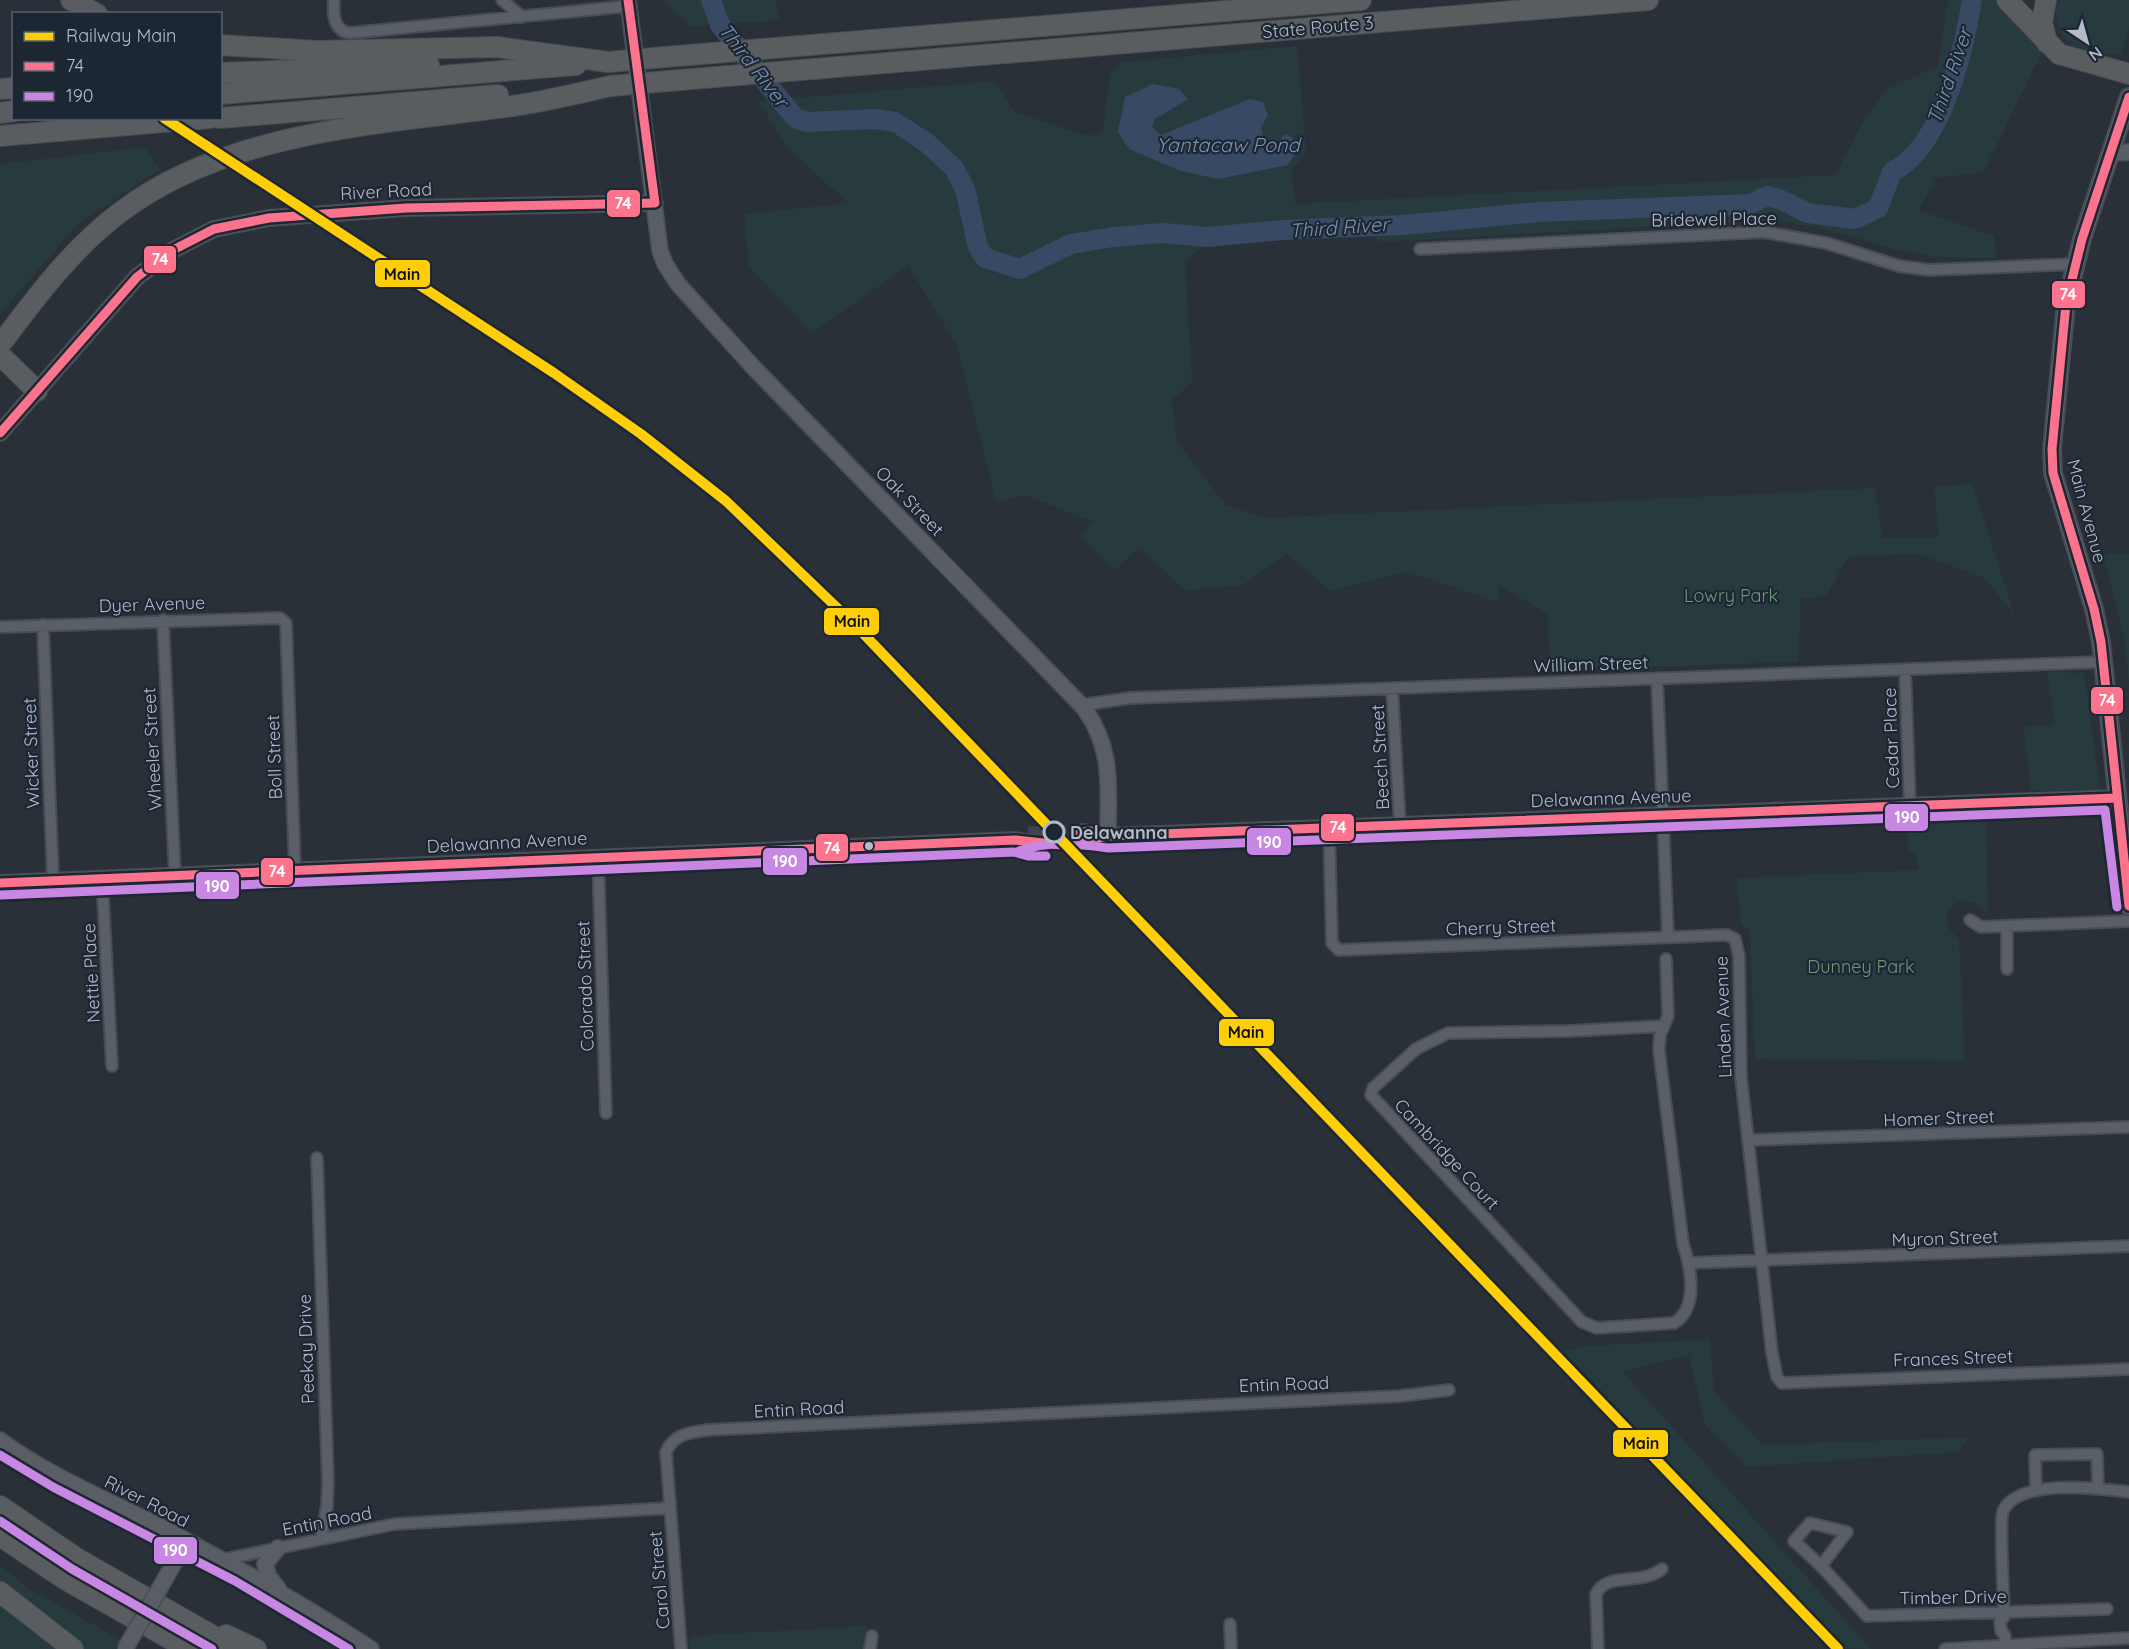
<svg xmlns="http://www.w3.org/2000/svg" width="2129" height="1649" viewBox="0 0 2129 1649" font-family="Quicksand,sans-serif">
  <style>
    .green { fill: #273a3e }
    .water { fill: #384963 }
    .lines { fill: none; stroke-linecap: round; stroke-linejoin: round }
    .river { stroke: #384963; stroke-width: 20 }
    .secondary-tunnel { stroke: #3f454e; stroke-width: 15; stroke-dasharray: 15 8; stroke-linecap: butt }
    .street-casing { stroke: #484c53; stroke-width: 14 }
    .secondary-casing { stroke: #484c53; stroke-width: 18 }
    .primary-casing { stroke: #484c55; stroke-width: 20 }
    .highway-casing { stroke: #474c53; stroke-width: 22 }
    .street { stroke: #5a5e66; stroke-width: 10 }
    .secondary { stroke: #595d64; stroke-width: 15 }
    .primary { stroke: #5c6168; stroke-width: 16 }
    .highway { stroke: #5a5d60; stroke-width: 20 }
    .secondary-bridge-casing { stroke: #484c53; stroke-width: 18; stroke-linecap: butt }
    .highway-bridge-casing { stroke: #474c53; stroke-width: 22; stroke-linecap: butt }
    .secondary-bridge { stroke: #595d64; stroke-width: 15 }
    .highway-bridge { stroke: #5a5d60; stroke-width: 20 }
    .bus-1-casing { stroke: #1d2633; stroke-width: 14 }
    .bus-2-casing { stroke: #1d2633; stroke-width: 14 }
    .bus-1 { stroke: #fc738d; stroke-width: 9 }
    .bus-2 { stroke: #c787e3; stroke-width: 9 }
    .rail-1-casing { stroke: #1d2633; stroke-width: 15 }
    .rail-1 { stroke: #fece08; stroke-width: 10 }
    .stop-dot { fill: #1d2633; stroke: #b4bcc9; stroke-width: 3 }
    .bus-dot { fill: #b4bcc9; stroke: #1d2633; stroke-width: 2 }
    .labels { text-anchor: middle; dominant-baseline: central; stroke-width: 4.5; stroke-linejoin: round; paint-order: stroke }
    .street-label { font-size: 18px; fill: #b4bcc9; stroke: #1d2633 }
    .park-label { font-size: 18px; fill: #6b9a76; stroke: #1d2633 }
    .stop-label { font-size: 18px; font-weight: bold; fill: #b4bcc9; stroke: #1d2633; text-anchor: start }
    .water-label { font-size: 20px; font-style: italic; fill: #7c92b1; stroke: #1d2633 }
    .line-badge { stroke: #1d2633; stroke-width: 2 }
    .badge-label { font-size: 16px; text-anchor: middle; font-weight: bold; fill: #fff }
    .pale-badge-label { font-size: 16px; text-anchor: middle; font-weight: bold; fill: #111 }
  </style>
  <rect width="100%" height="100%" fill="#2a3038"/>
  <path class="green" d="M662,0h114l3,20 -88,7z
    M1948,0h48l11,5 35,46 -58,121 -47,6 -19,32 76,26 3,22 -58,-1 -42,-7 -73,-21 -51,-9 -375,21h-21v-9l-166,10 -26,18 7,122 -20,18 5,42 49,63 40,13 609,-30 7,50 57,-1 -5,-51 38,-2 43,132 -32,-39 -66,-23 -69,3 -21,38 -26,4 -3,63 -247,8 -4,-56 -48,-29 -1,17 -90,-30 -77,19 -44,-37 -46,32 -56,4 -46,-43 -24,23 -35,-34 14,-14 -70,-27 -27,8 -40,-158 -49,-79 -97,67 -63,-68 -3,-51 103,-11 -61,-56 -29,-46 237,-20 20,31 74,24 14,-5 7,-56 12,-13 175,-16 9,108 -15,16 4,34 540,-29 27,-52 26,-35 50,-22z
    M2061,0h68v30l-8,25 -43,-2 -19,-22 -4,-22z
    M145,147l15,22 -83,56 -77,89v-150z
    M2129,553v131l-5,-46 -21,-84z
    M2047,672l37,1 16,117 -69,1 -7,-64 31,-3z
    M1986,814l2,101c-12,-14 -27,-21 -41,-5l1,17 11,13 6,121 -210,-2 -5,-128 -9,-7 -4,-46 181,-8 -2,-20 -8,1 -1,-31z
    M1710,1339l4,53 49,53 207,-8 -12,15 -211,15 -41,-40 -17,-71 -67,15 249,278 -26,-1 -282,-297 22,-5z
    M0,1566l30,23 107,60h-137z
    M867,1626l-3,23h-173l-2,-13z"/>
  <path class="water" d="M1153,84l26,5 9,10 -33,20 -3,8 9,8 89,-36 13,3 5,13 -7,13 3,10 11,5 11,-9 9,6v14l-7,11 -70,14 -37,-8 -52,-22 -11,-17 7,-35z"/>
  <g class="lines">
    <path class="river" d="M711,0l9,25 75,93 11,4 69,-3 20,3 32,21 27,25 11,21 13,58 7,11 35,11 51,-25 42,-7 51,-4 43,4 76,-7 120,-5 135,-13 212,-8 17,-8 12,3 29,14 47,6 23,-11 14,-36c51,-27 71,-119 80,-172"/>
    <path class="secondary-tunnel" d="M1028,834l54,-2
      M1044,844l48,-2"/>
    <defs>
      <path id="street" d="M334,0c-1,13 -1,31 16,33l279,-27
        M502,0l20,17
        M1420,249l344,-17 62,11 73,23 30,4 147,-6
        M163,620l12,256
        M43,625l10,255
        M0,627l280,-9 6,5 9,248
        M1905,669l5,137
        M1657,678l11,259
        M1392,688l8,137
        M1082,705l48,-7 972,-36
        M1329,827l3,116 7,7 388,-15 8,4 4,17 2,121 31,276 5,24 5,6 347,-14
        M598,857l8,256
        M102,878l10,188
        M1970,920l11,7 148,-6
        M2007,926v43
        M1664,1026l-95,5 -121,2 -32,16 -43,39 -2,7 211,227 15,6 77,-5c25,-15 17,-55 9,-79l-24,-194 1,-15 8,-19 -2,-57
        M1749,1140l380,-13
        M317,1158l11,324 -1,24 -6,32
        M1689,1263l440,-17
        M2036,1490l-1,-35 62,-1 1,34
        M1810,1523l37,9 -26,34 -27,-25z
        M221,1560l174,-36 274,-16
        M1821,1566l46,50 240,-7
        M1230,1624l1,25
        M2005,1645v-10l-4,-4 -1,-10 4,-4c0,-16 -5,-96 -1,-106 16,-33 96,-23 126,-19
        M681,1649l-15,-197c8,-18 22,-19 41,-22l693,-34 49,-6
        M870,1649l2,-13
        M1598,1649l-2,-55c11,-23 45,-8 66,-25
        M1945,1649l184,-11"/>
      <path id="secondary" d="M628,0l32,251 5,13 13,20 76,84 330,340c30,42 24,79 24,128
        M2112,153l17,-1
        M0,433l137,-156 36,-27 41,-21 55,-11 137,-10 249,-5
        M1082,832l26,4 1008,-38
        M0,883l1015,-43 23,4
        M0,1440c50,37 106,59 161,87 72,38 142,77 210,122
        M169,1572l17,-30
        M278,1588l-9,-11 -4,-13 13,-16"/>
      <path id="primary" d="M2129,97l-47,142 -16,65 -14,145 1,24 41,136 7,33 28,264"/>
      <path id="highway" d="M71,0l26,14
        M2007,0l52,54 70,20
        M2046,0l-4,22 5,21
        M220,45l97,6 180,-4 111,15
        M665,57l696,-57
        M220,73l209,-8
        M668,81l980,-81
        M0,89l14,-1
        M220,94l356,-29
        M0,113l14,-2
        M220,118l278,-23
        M0,136l210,-18
        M0,345c37,-49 73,-98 122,-134 107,-81 263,-87 391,-105 33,-5 66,-13 98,-20
        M0,355l37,36
        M0,1506l78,53 158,90
        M0,1536l66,44 122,69
        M0,1592l73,57
        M226,1635l30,14"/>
    </defs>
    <use href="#street" class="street-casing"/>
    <use href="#secondary" class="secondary-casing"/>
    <use href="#primary" class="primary-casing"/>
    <use href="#highway" class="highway-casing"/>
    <use href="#street" class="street"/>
    <use href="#secondary" class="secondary"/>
    <use href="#primary" class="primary"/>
    <use href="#highway" class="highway"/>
    <defs>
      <path id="secondary-bridge" d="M125,1649l44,-77"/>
      <path id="highway-bridge" d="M608,62l57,-5
        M611,86l57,-5"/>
    </defs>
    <use href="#secondary-bridge" class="secondary-bridge-casing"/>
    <use href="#highway-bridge" class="highway-bridge-casing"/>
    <use href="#secondary-bridge" class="secondary-bridge"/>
    <use href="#highway-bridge" class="highway-bridge"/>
    <defs>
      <path id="bus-1" d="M2129,97l-47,142 -16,65 -14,145 1,24 41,136 7,33 28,264
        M0,433l137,-156 36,-27 41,-21 55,-11 137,-10 249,-5 -27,-203
        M1079,832l12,-1 17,5 1008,-38
        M0,883l1015,-43 47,5 46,-9"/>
      <path id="bus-2" d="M1019,851c31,-11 58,-7 89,-3l997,-38 12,97
        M1,895l1013,-43 14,4h18
        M0,1455l53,32 182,94 114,68
        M0,1521l72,48 140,80"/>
    </defs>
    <use href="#bus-1" class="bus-1-casing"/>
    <use href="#bus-2" class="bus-2-casing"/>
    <use href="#bus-1" class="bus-1"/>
    <use href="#bus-2" class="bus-2"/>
    <defs>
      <path id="rail-1" d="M164,118l390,255 87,61 85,67 129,124 983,1024"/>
    </defs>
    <use href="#rail-1" class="rail-1-casing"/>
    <use href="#rail-1" class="rail-1"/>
  </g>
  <circle class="stop-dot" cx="1054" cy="832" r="10"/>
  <circle class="bus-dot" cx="869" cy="846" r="5"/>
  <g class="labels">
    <g class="street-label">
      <text transform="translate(1318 27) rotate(-5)">State Route 3</text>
      <text transform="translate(386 191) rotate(-3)">River Road</text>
      <text transform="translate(1714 219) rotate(-1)">Bridewell Place</text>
      <text transform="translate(910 501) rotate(46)">Oak Street</text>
      <text transform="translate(2087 511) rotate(75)">Main Avenue</text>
      <text transform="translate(152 604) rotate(-2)">Dyer Avenue</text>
      <text transform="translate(1591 664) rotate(-2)">William Street</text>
      <text transform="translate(1891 738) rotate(-92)">Cedar Place</text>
      <text transform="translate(152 749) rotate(-93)">Wheeler Street</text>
      <text transform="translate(31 753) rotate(-92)">Wicker Street</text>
      <text transform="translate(274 757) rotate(-92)">Boll Street</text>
      <text transform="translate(1380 757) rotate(-93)">Beech Street</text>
      <text transform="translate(1611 798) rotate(-2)">Delawanna Avenue</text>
      <text transform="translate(507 842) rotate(-3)">Delawanna Avenue</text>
      <text transform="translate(1501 927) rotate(-2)">Cherry Street</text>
      <text transform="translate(91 973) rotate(-93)">Nettie Place</text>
      <text transform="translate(585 986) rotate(-92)">Colorado Street</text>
      <text transform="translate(1723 1017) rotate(-92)">Linden Avenue</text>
      <text transform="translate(1939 1118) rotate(-2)">Homer Street</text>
      <text transform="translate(1447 1154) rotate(47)">Cambridge Court</text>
      <text transform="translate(1945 1238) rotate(-2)">Myron Street</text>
      <text transform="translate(306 1349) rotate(-92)">Peekay Drive</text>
      <text transform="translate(1953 1358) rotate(-2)">Frances Street</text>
      <text transform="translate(1284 1384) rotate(-2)">Entin Road</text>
      <text transform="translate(799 1409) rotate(-3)">Entin Road</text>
      <text transform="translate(147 1501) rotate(27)">River Road</text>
      <text transform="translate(327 1521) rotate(-11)">Entin Road</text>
      <text transform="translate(659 1580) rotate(-95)">Carol Street</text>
      <text transform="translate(1953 1597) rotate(-1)">Timber Drive</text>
    </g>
    <g class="park-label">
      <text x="1731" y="595">Lowry Park</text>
      <text x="1861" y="966">Dunney Park</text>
    </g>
    <g class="stop-label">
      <text x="1070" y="832">Delawanna</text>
    </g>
    <g class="water-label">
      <text transform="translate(754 65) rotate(52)">Third River</text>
      <text transform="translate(1949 76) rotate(-71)">Third River</text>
      <text x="1228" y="144">Yantacaw Pond</text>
      <text transform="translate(1339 227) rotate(-4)">Third River</text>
    </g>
  </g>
  <g class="line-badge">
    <rect x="606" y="189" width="35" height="29" rx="6" fill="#fc738d"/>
    <rect x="143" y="245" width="34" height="29" rx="6" fill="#fc738d"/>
    <rect x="374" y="259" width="57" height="29" rx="6" fill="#fece08"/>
    <rect x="2051" y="280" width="35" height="29" rx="6" fill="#fc738d"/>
    <rect x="823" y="607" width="57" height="29" rx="6" fill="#fece08"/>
    <rect x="2090" y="686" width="34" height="29" rx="6" fill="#fc738d"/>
    <rect x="1884" y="803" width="45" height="29" rx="6" fill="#c787e3"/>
    <rect x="1320" y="813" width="35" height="29" rx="6" fill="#fc738d"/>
    <rect x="1246" y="827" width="46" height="29" rx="6" fill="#c787e3"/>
    <rect x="815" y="833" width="34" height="29" rx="6" fill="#fc738d"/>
    <rect x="762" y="847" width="46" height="29" rx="6" fill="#c787e3"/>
    <rect x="260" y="857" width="34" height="29" rx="6" fill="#fc738d"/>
    <rect x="195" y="871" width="45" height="29" rx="6" fill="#c787e3"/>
    <rect x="1218" y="1018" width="57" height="29" rx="6" fill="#fece08"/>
    <rect x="1612" y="1429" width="57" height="29" rx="6" fill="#fece08"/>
    <rect x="153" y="1536" width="45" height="29" rx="6" fill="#c787e3"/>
  </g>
  <g class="badge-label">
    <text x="623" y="209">74</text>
    <text x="160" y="265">74</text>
    <text x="2068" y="300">74</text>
    <text x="2107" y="706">74</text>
    <text x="1907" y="823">190</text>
    <text x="1338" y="833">74</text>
    <text x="1269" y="848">190</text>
    <text x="832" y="854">74</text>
    <text x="785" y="867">190</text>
    <text x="277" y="877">74</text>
    <text x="217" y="892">190</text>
    <text x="175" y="1556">190</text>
  </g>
  <g class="pale-badge-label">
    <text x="402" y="280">Main</text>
    <text x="852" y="627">Main</text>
    <text x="1246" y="1038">Main</text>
    <text x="1641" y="1449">Main</text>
  </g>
  <rect x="12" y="12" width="210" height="108" fill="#1d2633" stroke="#59626f" stroke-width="1.5"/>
  <rect x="24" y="32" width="30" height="9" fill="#fece08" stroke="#59626f" stroke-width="1.5"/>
  <text x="66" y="42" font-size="18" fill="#b4bcc9">Railway Main</text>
  <rect x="24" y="62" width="30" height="9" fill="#fc738d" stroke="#59626f" stroke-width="1.5"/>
  <text x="66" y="72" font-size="18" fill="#b4bcc9">74</text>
  <rect x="24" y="92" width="30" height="9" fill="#c787e3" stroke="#59626f" stroke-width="1.5"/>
  <text x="66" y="102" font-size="18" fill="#b4bcc9">190</text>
  <g transform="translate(2087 42) rotate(144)" stroke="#1d2633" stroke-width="4.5" paint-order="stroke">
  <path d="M0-4.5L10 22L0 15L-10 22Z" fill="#b4bcc9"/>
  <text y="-9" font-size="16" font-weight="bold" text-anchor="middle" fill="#b4bcc9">N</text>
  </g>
</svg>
